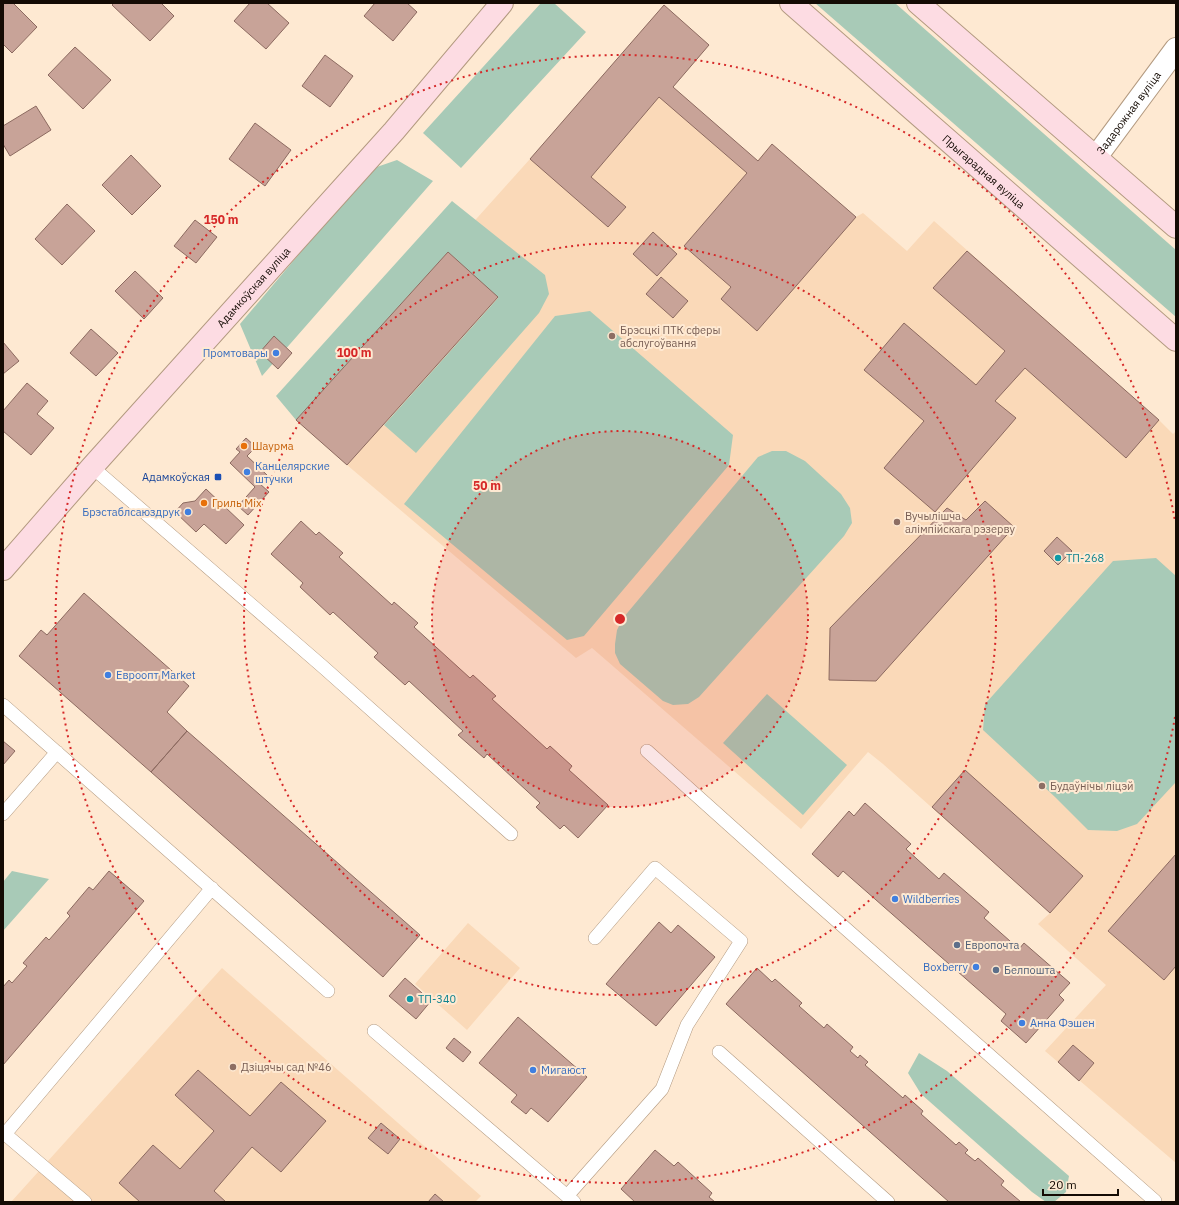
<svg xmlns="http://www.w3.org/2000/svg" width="1179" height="1205" viewBox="0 0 1179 1205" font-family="'IBM Plex Sans',sans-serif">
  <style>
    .built { fill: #fad9b8 }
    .green { fill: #a8cab7 }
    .building { fill: #c8a398; stroke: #8c6a60 }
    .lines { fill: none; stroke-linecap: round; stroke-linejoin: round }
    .lane-casing { stroke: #b39a80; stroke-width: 14 }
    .street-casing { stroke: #b39a80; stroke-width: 24 }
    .secondary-casing { stroke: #b39a80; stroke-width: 24 }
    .lane { stroke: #fff; stroke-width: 13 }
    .street { stroke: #fff; stroke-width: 22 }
    .secondary { stroke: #fddce3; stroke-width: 22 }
    .ring { fill: none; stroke: #d62828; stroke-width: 2; stroke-dasharray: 2 4 }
    .education-dot { fill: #8d6e63; stroke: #fee9d2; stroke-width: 1.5 }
    .shop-dot { fill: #3f7fe0; stroke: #fee9d2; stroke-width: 1.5 }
    .food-dot { fill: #e8710a; stroke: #fee9d2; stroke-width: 1.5 }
    .transit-dot { fill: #1a4fb4; stroke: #fee9d2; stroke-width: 1.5 }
    .culture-dot { fill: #0f9aa8; stroke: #fee9d2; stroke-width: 1.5 }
    .service-dot { fill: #5c6f8a; stroke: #fee9d2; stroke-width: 1.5 }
    .labels { text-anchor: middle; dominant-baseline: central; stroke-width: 4; stroke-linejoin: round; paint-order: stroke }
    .street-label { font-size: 11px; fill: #140b04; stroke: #fee9d2 }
    .education-label { font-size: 11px; fill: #785e54; stroke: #fee9d2; text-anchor: start }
    .shop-label { font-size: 11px; fill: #366cbe; stroke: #fee9d2; text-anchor: start }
    .food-label { font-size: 11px; fill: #c56008; stroke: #fee9d2; text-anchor: start }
    .transit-label { font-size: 11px; fill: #164399; stroke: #fee9d2; text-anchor: end }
    .culture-label { font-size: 11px; fill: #0d838f; stroke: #fee9d2; text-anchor: start }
    .service-label { font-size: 11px; fill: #4e5e75; stroke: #fee9d2; text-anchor: start }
    .centre { fill: #d62828; stroke: #fee9d2; stroke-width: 2 }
    .ring-label { font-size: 12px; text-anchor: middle; font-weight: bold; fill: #d62828; stroke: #fee9d2; stroke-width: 4; stroke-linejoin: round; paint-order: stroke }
  </style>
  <rect width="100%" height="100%" fill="#fee9d2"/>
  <path class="built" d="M664,5l45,40 -36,42 84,74 15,-17 84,73 7,-4 44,38 27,-30 225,199 14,14 3,-3v732l-131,-112 61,-66 -68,-61 12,-11 -167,-149 -15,-12 -67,77 -209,-181 -16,10 -229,-193 -51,-45 234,-261z
    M468,923l52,45 -53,62 -52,-46z
    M222,968l259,228 -6,6h-464z"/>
  <path class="green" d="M541,3h13l32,29 -125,136 -38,-35z
    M815,3h80l281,247v67z
    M397,160l36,21 -171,195 -22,-52 131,-155z
    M452,201l93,74 4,19 -10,19 -123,140 -32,-28 114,-127 -50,-46 -152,168 -20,-24z
    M590,311l143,124 -4,30 -145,171 -17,4 -163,-136 151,-188z
    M772,451h14l19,10 36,33 9,14 2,15 -8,13 -145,161 -11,7 -15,1 -10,-4 -43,-37 -5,-11v-9l2,-14 6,-12 135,-161z
    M1156,558l20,18v206l-39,42 -20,7 -29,-1 -33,-33 -72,-67 2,-26 128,-143z
    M767,694l80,71 -44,50 -80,-72z
    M12,871l37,8 -46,52v-49z
    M919,1053l28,18 122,105 -3,16 -12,10h-8l-14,-10 -111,-98 -13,-21z"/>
  <path class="building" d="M3,3h10l24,24 -25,26 -9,-9z
    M114,3h47l13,13 -24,25 -38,-36z
    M250,3h17l22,20 -23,26 -32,-28z
    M375,3h32l10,9 -24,29 -29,-25z
    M664,5l45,40 -36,42 85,74 14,-17 84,73 -99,114 -36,-32 10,-12 -47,-41 63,-73 -88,-76 -68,80 35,30 -18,20 -78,-68z
    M75,47l36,33 -28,29 -35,-34z
    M325,55l28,21 -23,31 -28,-21z
    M36,106l15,24 -41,26 -7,-12v-18z
    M255,123l36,27 -26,36 -36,-27z
    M131,155l30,31 -29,29 -30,-30z
    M67,204l28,27 -33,34 -27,-26z
    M195,220l22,17 -21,26 -22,-17z
    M653,232l24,22 -20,22 -24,-22z
    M967,251l192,169 -33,38 -101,-90 -30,33 21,17 -81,94 -51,-44 40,-47 -60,-51 40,-47 72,62 29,-34 -72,-63z
    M448,252l50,45 -151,168 -51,-45z
    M135,271l28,27 -19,21 -29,-28z
    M661,277l27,24 -15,17 -27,-24z
    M91,329l27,24 -22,23 -26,-23z
    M274,336l18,17 -14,16 -18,-17z
    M3,342l16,19 -16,13z
    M27,383l21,18 -11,13 17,14 -23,27 -28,-24v-20z
    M246,438l10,9 -9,9 20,19 -8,8 10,9 -21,23 -10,-9 17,-19 -25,-24 10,-11 -4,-3z
    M206,489l38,36 -18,19 -22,-20 -8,8 -21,-20 8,-9 12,-2z
    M985,501l29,26 -138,154 -47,-1 1,-52 117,-120 19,12z
    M301,521l15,14 3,-3 24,21 -4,4 53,48 2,-3 24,21 -4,4 56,51 3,-3 23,21 -4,3 55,50 3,-3 22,20 -3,4 39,35 -30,33 -14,-13 -4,4 -24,-22 4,-4 -53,-49 -3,4 -26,-23 5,-4 -54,-50 -4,4 -31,-28 4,-4 -45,-41 -3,3 -30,-28 3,-4 -32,-29z
    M1057,537l15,14 -14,14 -14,-14z
    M84,593l105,93 -22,26 20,19 -36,41 -132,-116 22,-26 6,5z
    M187,731l233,204 -37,42 -232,-205z
    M3,741l12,10 -12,14z
    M965,770l118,106 -33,37 -118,-106z
    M865,803l46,41 -5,5 33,30 5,-6 45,39 -5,6 35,31 5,-6 46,40 -11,12 5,5 -38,43 -25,-22 5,-7 -163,-143 -5,6 -26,-23 37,-43 5,5z
    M1176,854v112l-12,14 -56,-49z
    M109,871l35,30 -141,164v-78l6,-7 3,3 15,-17 -4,-3 23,-26 3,3 21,-24 -3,-3 22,-26 4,3z
    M659,922l12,11 7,-8 37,32 -59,69 -50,-42z
    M757,968l15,14 3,-3 27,24 -3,3 25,22 3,-4 26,23 -3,4 8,7 2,-3 8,7 -3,3 38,33 2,-3 18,16 -2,3 35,31 3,-3 9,8 -3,3 10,8 3,-3 26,23 -3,4 20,17h-72l-203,-180 -20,-18z
    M405,978l26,23 -15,18 -27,-23z
    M518,1017l69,60 -39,45 -17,-14 -5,6 -15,-12 6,-7 -38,-32z
    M454,1038l17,14 -8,10 -17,-14z
    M1073,1045l21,18 -15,18 -21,-19z
    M198,1070l52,46 31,-34 45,39 -45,51 -29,-25 -38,44 12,11h-86l-21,-19 34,-38 27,24 34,-38 -39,-36z
    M381,1123l19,16 -12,15 -20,-16z
    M655,1150l19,16 4,-4 34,31 -3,4 6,5h-80l-14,-13z
    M435,1194l9,8h-16z"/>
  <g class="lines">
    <defs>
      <path id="lane" d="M92,467l230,199 189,168
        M3,705l325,286
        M647,751l156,140 352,310v1
        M3,814l54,-62
        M374,1031l200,171
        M719,1052l169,150
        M567,1196l95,-107 25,-64 54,-84 -86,-73 -60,70
        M85,1202l-80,-68 207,-246"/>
      <g id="street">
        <path id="s1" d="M1096,157l80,-108"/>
      </g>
      <g id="secondary">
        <path id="s2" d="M791,3l385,337"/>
        <path d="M918,3l258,224"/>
        <path id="s3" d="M3,569l89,-102 302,-336 108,-128"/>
      </g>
    </defs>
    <use href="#lane" class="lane-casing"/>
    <use href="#street" class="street-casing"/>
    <use href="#secondary" class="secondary-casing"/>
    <use href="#lane" class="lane"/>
    <use href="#street" class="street"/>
    <use href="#secondary" class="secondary"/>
  </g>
  <circle cx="620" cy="619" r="188" fill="#d62828" fill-opacity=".12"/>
  <g class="ring">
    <circle cx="620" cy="619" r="188"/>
    <circle cx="620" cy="619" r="376"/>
    <path d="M1175 717A564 564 0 1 1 1175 521"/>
  </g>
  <g class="education-dot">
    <circle cx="612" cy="336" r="4"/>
    <circle cx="897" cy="522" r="4"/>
    <circle cx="1042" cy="786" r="4"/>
    <circle cx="233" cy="1067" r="4"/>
  </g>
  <g class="shop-dot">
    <circle cx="276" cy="353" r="4"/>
    <circle cx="247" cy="472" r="4"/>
    <circle cx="188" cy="512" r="4"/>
    <circle cx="108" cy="675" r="4"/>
    <circle cx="895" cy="899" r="4"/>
    <circle cx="976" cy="967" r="4"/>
    <circle cx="1022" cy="1023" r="4"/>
    <circle cx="533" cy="1070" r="4"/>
  </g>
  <g class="food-dot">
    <circle cx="244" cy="446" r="4"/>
    <circle cx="204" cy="503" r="4"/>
  </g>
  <rect class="transit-dot" x="214" y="473" width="8" height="8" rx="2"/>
  <g class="culture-dot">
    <circle cx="1058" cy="558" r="4"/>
    <circle cx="410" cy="999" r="4"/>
  </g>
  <g class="service-dot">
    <circle cx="957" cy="945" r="4"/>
    <circle cx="996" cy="970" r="4"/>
  </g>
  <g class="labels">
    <g class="street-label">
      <text stroke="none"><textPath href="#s1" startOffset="55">Задарожная вуліца</textPath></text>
      <text stroke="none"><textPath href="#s2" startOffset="256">Прыгарадная вуліца</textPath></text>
      <text stroke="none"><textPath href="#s3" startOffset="377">Адамкоўская вуліца</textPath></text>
    </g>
    <g class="education-label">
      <text x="620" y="330">Брэсцкі ПТК сферы<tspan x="620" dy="13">абслугоўвання</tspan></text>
      <text x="905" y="516">Вучылішча<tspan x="905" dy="13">алімпійскага рэзерву</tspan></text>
      <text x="1050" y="786">Будаўнічы ліцэй</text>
      <text x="241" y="1067">Дзіцячы сад №46</text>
    </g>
    <g class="shop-label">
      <text x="268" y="353" text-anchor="end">Промтовары</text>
      <text x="255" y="466">Канцелярские<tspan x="255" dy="13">штучки</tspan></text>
      <text x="180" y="512" text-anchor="end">Брэстаблсаюздрук</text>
      <text x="116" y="675">Евроопт Market</text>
      <text x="903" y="899">Wildberries</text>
      <text x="968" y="967" text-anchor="end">Boxberry</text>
      <text x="1030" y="1023">Анна Фэшен</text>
      <text x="541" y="1070">Мигаюст</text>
    </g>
    <g class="food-label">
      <text x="252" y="446">Шаурма</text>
      <text x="212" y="503">Гриль Mix</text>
    </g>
    <g class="transit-label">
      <text x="210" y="477">Адамкоўская</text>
    </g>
    <g class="culture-label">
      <text x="1066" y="558">ТП-268</text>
      <text x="418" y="999">ТП-340</text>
    </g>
    <g class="service-label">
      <text x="965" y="945">Европочта</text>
      <text x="1004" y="970">Белпошта</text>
    </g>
  </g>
  <circle cx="620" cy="619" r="6" class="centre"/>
  <g class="ring-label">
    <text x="221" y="224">150 m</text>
    <text x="354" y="357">100 m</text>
    <text x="487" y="490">50 m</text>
  </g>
  <rect width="1179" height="1205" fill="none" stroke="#140b04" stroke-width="8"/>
  <path d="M1043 1189v6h75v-6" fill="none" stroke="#140b04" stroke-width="2"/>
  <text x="1049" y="1189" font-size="12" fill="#140b04" stroke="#fee9d2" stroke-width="3" paint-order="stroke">20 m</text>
</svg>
